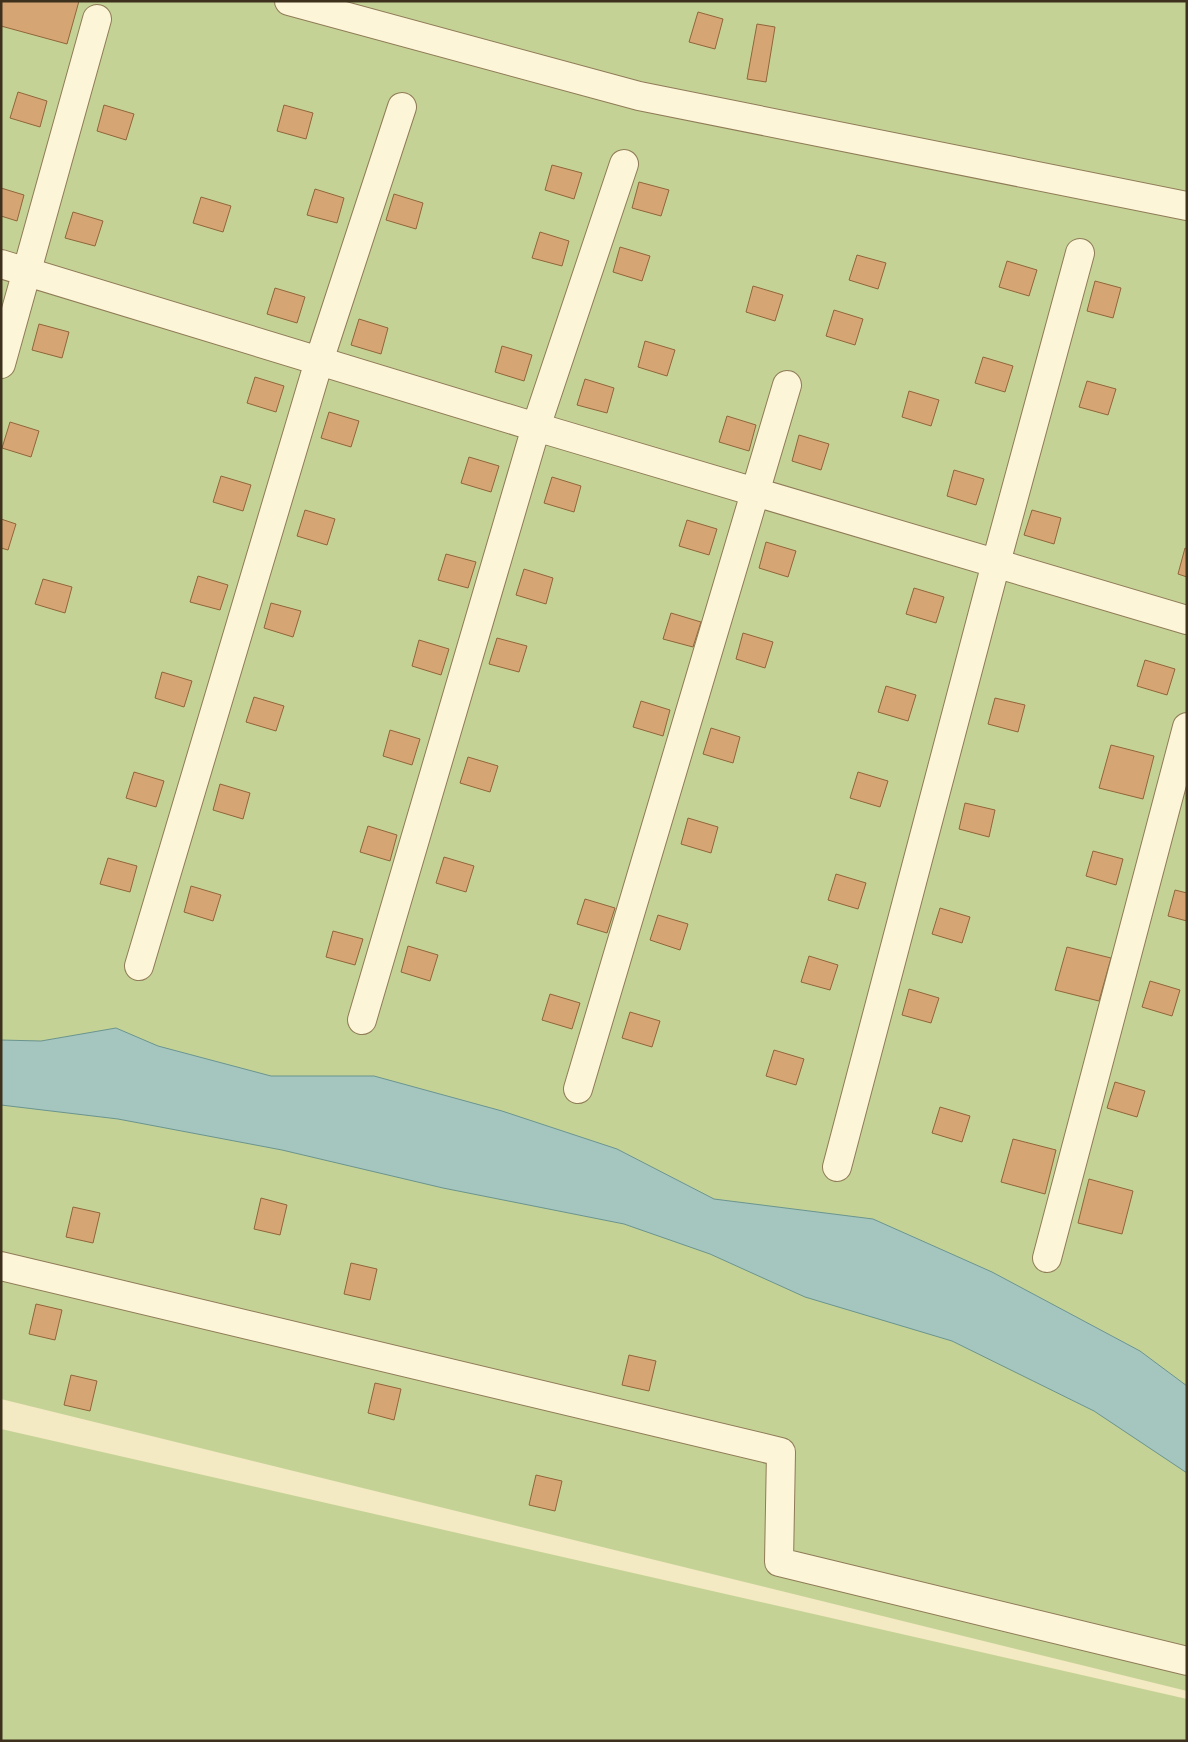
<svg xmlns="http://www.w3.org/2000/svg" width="1188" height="1742" viewBox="0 0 1188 1742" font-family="Literata,serif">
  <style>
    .green { fill: #c5d295 }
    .water { fill: #a5c5bf; stroke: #6a958f }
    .building { fill: #d5a674; stroke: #91653a }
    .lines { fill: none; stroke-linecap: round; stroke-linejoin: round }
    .minor-casing { stroke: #8f7b57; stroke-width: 30 }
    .minor { stroke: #fcf5d7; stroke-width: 28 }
  </style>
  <rect width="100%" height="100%" fill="#f3e9c2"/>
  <path class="green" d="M1,1h1186v1690l-1186,-292z
    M1,1429l1186,270v42h-1186z"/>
  <path class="water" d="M116,1028l42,18 113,30h103l128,35 115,38 97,50 159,20 119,53 148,79 47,35v87l-93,-62 -142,-70 -147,-44 -95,-43 -86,-30 -181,-36 -161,-38 -164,-31 -117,-14v-65l40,1z"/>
  <path class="building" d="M1,1h78l-12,43 -66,-18z
    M698,12l25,7 -8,30 -26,-7z
    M757,24l18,3 -9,55 -19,-3z
    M18,92l29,9 -7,26 -30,-9z
    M104,105l30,9 -8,26 -29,-9z
    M284,105l29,8 -7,26 -29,-8z
    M552,165l30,8 -8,26 -29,-9z
    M639,182l30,8 -8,26 -29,-8z
    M1,188l23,7 -7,26 -16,-5z
    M315,189l29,9 -7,25 -30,-8z
    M394,194l29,9 -7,26 -30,-9z
    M201,197l30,9 -8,26 -30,-9z
    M73,212l30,9 -8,25 -30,-8z
    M540,232l29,9 -7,25 -30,-8z
    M620,247l30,9 -8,25 -29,-9z
    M857,255l29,8 -8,26 -29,-9z
    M1007,261l30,9 -8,26 -30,-9z
    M1095,281l26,7 -8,30 -26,-7z
    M753,286l30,9 -8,26 -29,-9z
    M275,288l30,9 -8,26 -30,-9z
    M834,310l29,9 -8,26 -29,-9z
    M359,319l29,9 -7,26 -30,-9z
    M39,324l30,8 -7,26 -30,-8z
    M645,341l30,9 -8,26 -29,-9z
    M502,346l30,9 -8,26 -29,-9z
    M983,357l30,9 -8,26 -30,-9z
    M255,377l29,9 -8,26 -29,-9z
    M585,379l29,9 -7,25 -30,-8z
    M1087,381l29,8 -8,26 -29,-8z
    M909,391l30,9 -8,26 -29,-9z
    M329,412l30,9 -8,26 -30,-9z
    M727,416l29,9 -7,26 -30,-9z
    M10,422l29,9 -8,26 -29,-9z
    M799,435l30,9 -8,26 -29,-9z
    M469,457l30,9 -8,26 -30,-9z
    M954,470l30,9 -8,26 -29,-9z
    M221,476l30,9 -8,26 -30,-9z
    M552,477l29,9 -7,26 -30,-9z
    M305,510l30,9 -8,26 -30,-9z
    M1032,510l29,8 -7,26 -30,-9z
    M1,519l15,5 -8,26 -7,-2z
    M687,520l30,9 -8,26 -30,-9z
    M766,542l30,9 -8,26 -29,-9z
    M1185,548l2,1v28l-9,-3z
    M446,554l30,8 -8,26 -30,-8z
    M524,569l29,9 -7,26 -30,-9z
    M198,576l30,9 -8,25 -30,-8z
    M43,579l29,8 -7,26 -30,-9z
    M914,588l30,9 -8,26 -30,-9z
    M271,603l30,8 -8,26 -29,-9z
    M671,613l30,9 -8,25 -30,-8z
    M743,633l30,9 -8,26 -29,-9z
    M497,638l30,8 -8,26 -30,-8z
    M419,640l30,9 -8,26 -29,-9z
    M1145,660l30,9 -8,26 -30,-9z
    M162,672l30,9 -8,26 -29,-9z
    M886,686l30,9 -8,26 -30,-9z
    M254,697l30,9 -8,25 -30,-9z
    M995,698l30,7 -7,27 -30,-8z
    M641,701l29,9 -7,26 -30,-9z
    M711,728l29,9 -7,26 -30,-9z
    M390,730l30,9 -8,26 -29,-9z
    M1111,745l43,11 -11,43 -44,-11z
    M468,757l30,9 -8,26 -30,-9z
    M134,772l30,9 -8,26 -30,-9z
    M858,772l30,9 -8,26 -30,-9z
    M220,784l30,9 -7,26 -30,-9z
    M965,803l30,7 -6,27 -30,-8z
    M688,818l30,9 -7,26 -30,-9z
    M368,826l29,9 -7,26 -30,-9z
    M1093,851l30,8 -7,26 -30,-9z
    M444,857l30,9 -8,26 -30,-9z
    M108,858l29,8 -7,26 -30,-8z
    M836,874l30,9 -8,26 -30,-9z
    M191,886l30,9 -8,26 -29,-9z
    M1175,890l12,3v28l-19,-5z
    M585,899l30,9 -8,25 -30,-9z
    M940,908l30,9 -8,26 -30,-9z
    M658,915l30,9 -8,26 -30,-10z
    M333,931l30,8 -8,26 -29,-8z
    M408,946l30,9 -8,26 -29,-9z
    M1067,947l44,11 -12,43 -44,-11z
    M809,956l29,9 -8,25 -29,-8z
    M1150,981l30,9 -8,26 -30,-9z
    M909,989l30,9 -8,25 -29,-8z
    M550,994l30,9 -8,26 -30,-9z
    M630,1012l30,9 -8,26 -30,-9z
    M774,1050l30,9 -8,26 -30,-9z
    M1115,1082l30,9 -8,26 -30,-9z
    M940,1107l30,9 -8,26 -30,-9z
    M1013,1139l43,11 -11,44 -44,-12z
    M1089,1179l44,12 -11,43 -44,-11z
    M261,1198l26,7 -7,30 -26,-6z
    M73,1207l27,6 -7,30 -27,-6z
    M351,1263l26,6 -7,31 -26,-6z
    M36,1304l26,6 -7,30 -26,-6z
    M629,1355l27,6 -7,30 -27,-6z
    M71,1375l26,6 -7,30 -26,-6z
    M375,1383l26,6 -7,31 -26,-7z
    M536,1475l26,6 -7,30 -26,-6z"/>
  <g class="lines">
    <defs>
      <path id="minor" d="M289,1l350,95 548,110
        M1,264l535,163 651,193
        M1,364l96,-345
        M139,966l180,-605 83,-254
        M362,1020l174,-593 88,-263
        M578,1089l209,-704
        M837,1167l159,-604 84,-310
        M1047,1258l140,-531
        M1,1266l780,186 -2,110 408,99"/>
    </defs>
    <use href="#minor" class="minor-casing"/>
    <use href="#minor" class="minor"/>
  </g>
  <rect width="1188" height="1742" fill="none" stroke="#3d301d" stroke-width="5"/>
</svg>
